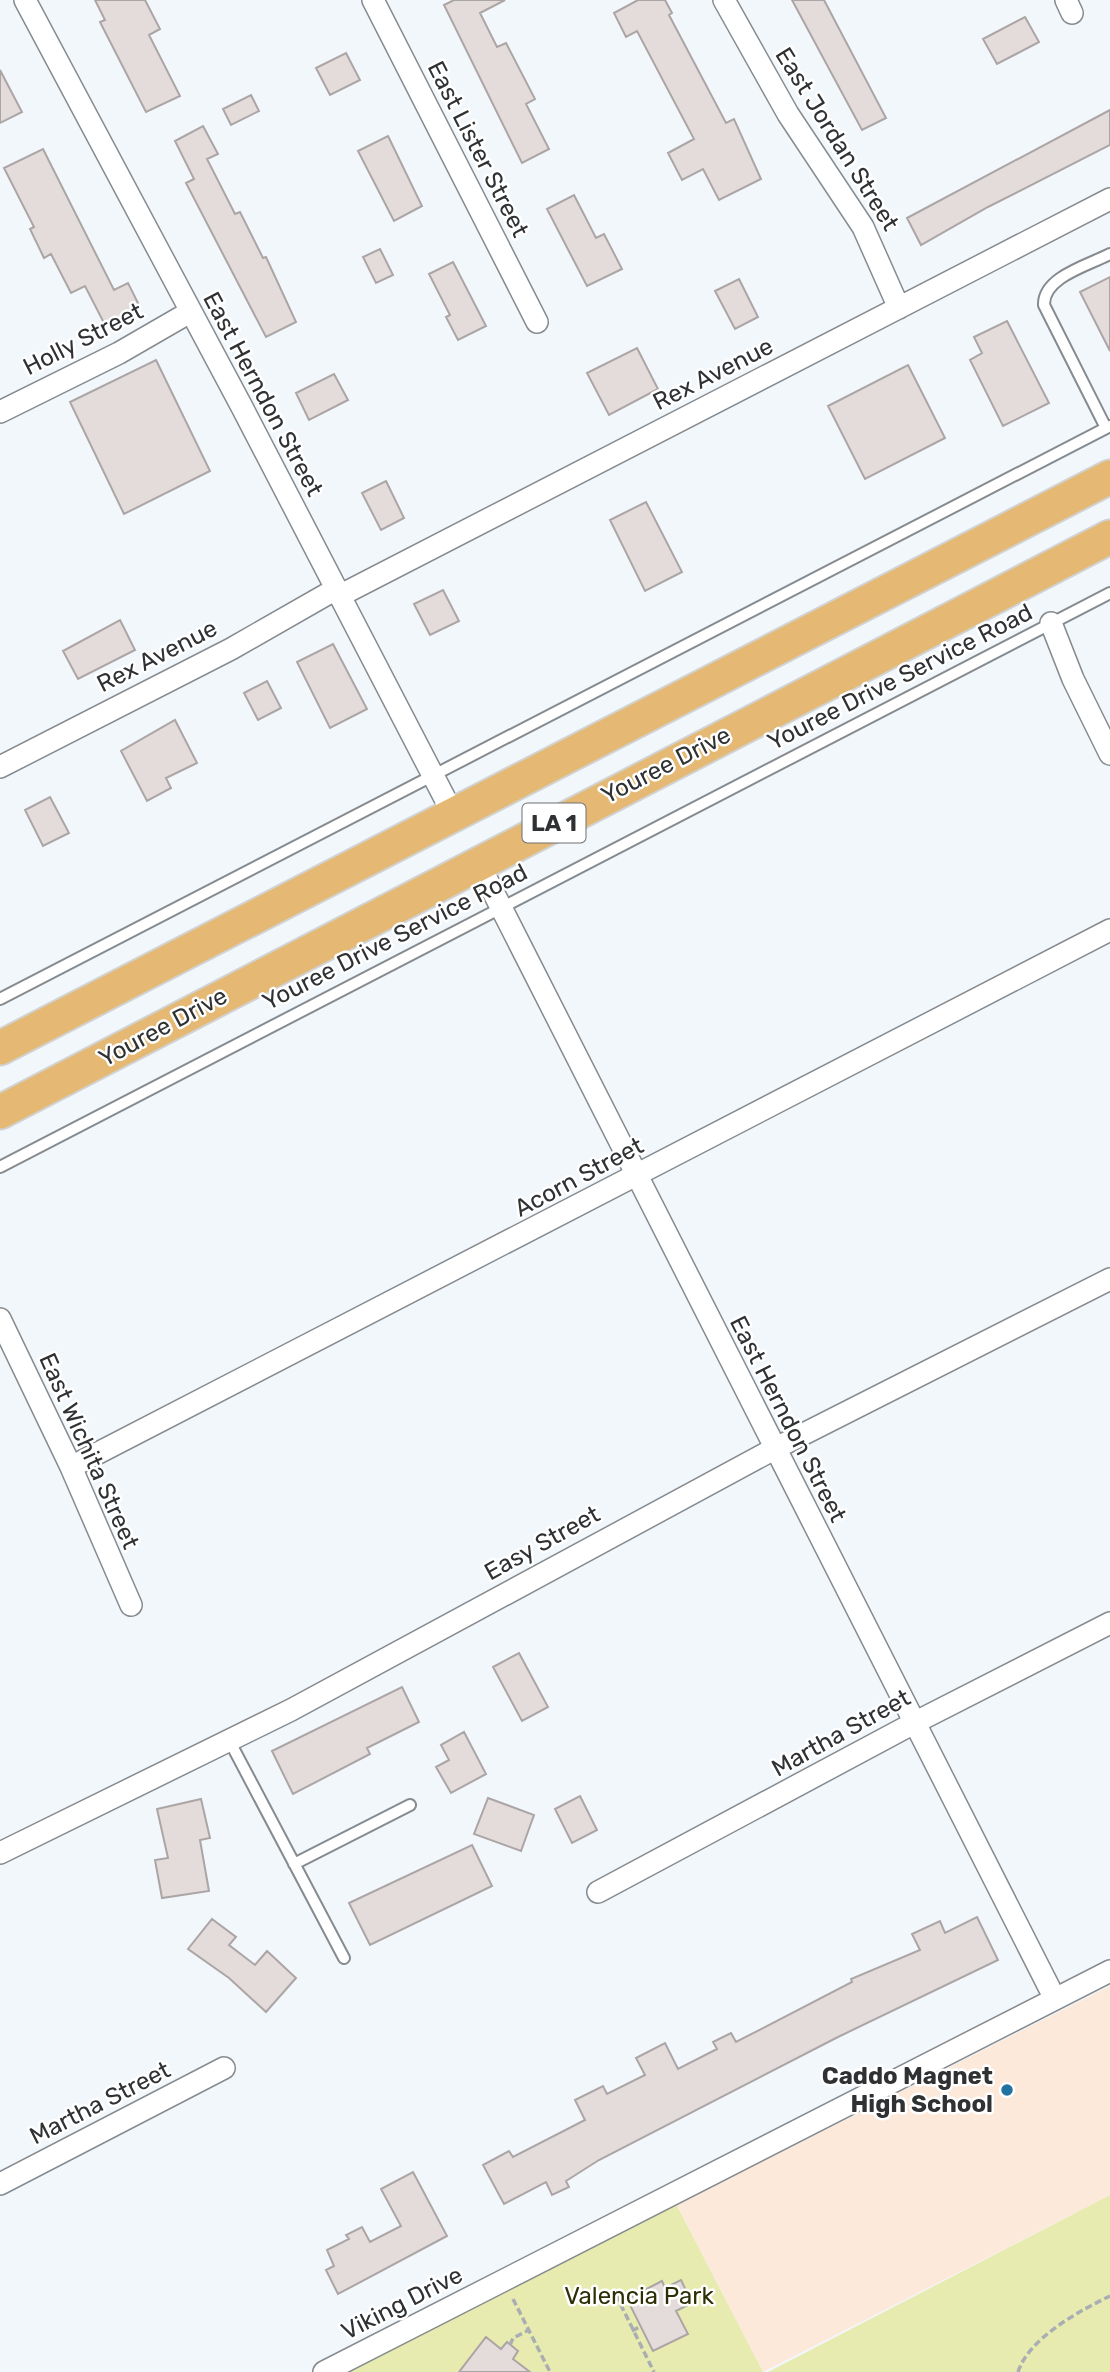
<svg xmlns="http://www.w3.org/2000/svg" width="1110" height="2372" viewBox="0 0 1110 2372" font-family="Rubik,sans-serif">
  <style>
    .education { fill: #fce9d9 }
    .green { fill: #e7ebaf }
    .building { fill: #e3dcdb; stroke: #aca5a5; stroke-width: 2 }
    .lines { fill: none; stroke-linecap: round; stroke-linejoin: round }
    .lane-casing { stroke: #868b8f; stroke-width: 14 }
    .street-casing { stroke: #868b8f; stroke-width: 24 }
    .primary-casing { stroke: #d1d2d2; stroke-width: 37 }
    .path { stroke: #aaaeb2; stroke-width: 3.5; stroke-dasharray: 7 3.5; stroke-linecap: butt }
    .lane { stroke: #fff; stroke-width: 10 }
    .street { stroke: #fff; stroke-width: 21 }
    .primary { stroke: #e5b974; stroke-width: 33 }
    .poi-dot { fill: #2271a3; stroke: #fff; stroke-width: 2.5 }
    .labels { text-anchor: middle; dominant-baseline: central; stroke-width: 5; stroke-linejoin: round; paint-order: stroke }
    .shield { fill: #fff; stroke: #6d6f70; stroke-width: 2 }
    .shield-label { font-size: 23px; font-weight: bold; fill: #2f3133 }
    .street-label { font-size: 24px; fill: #2f3133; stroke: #fff }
    .poi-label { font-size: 24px; font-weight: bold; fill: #2f3133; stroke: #fff; text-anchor: end }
    .park-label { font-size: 24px; fill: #2e2f07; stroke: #fff }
  </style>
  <rect width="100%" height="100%" fill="#f2f7fc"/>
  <path class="education" d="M1110,1986v209l-347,177 -86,-167z"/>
  <path class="green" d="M671,2194l92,178h-439z
    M1110,2195v177h-342z"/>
  <path class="building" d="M95,0h50l15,29 -11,6 31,61 -34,16 -46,-90 5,-2z
    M454,0h51l-25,13 17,34 9,-4 29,56 -9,5 23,45 -27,14 -78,-158z
    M638,0h27l7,13 -3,2 57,108 8,-4 27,60 -42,21 -16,-31 -21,11 -14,-27 26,-14 -57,-108 -11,6 -12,-24z
    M792,0h32l62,118 -24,12z
    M1025,17l14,25 -42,22 -14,-25z
    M346,53l14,27 -30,15 -14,-27z
    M0,70l22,42 -22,11z
    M251,95l8,16 -28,14 -8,-16z
    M1110,110v35l-122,62 -67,38 -14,-27z
    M203,126l15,28 -11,5 28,55 5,-2 23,46 3,-1 30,65 -30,15 -80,-154 8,-4 -19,-38z
    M388,136l34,70 -28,15 -36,-70z
    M43,149l71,141 14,-7 12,24 -35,18 -20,-39 -14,7 -20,-39 -7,4 -14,-29 4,-2 -30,-59z
    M574,195l22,43 8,-4 18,35 -35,17 -40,-77z
    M380,249l13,26 -17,8 -13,-26z
    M453,262l33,64 -28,14 -12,-23 4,-2 -21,-41z
    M1110,277v74l-30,-59z
    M739,279l19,38 -23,12 -20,-38z
    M1007,321l42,82 -46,23 -33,-66 12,-7 -8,-16z
    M637,348l21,41 -49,26 -22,-42z
    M156,360l54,111 -86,43 -54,-112z
    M908,365l37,73 -80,41 -37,-73z
    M334,374l14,26 -39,20 -13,-27z
    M386,481l18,37 -23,12 -19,-37z
    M646,502l36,70 -37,19 -35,-71z
    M443,590l16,31 -29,14 -16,-31z
    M120,620l15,30 -57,29 -15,-28z
    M333,644l34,65 -37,19 -33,-66z
    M267,681l14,27 -23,12 -14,-27z
    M175,720l22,43 -31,15 5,10 -24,13 -26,-50z
    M50,797l19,36 -26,13 -18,-36z
    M519,1653l29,54 -26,14 -29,-54z
    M402,1687l17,35 -52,26 3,6 -77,40 -21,-43z
    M464,1732l22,42 -35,19 -15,-26 13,-7 -8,-15z
    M580,1796l17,34 -25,13 -17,-34z
    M488,1798l46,17 -13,36 -47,-17z
    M201,1799l9,39 -10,2 9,51 -47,7 -7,-38 13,-2 -11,-49z
    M472,1845l20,41 -122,59 -21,-42z
    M977,1917l21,43 -160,77 -239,123 -33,21 3,6 -17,8 -6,-13 -42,22 -21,-39 26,-14 4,6 72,-37 -10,-20 28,-14 4,8 38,-19 -9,-17 29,-15 13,26 39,-20 -4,-7 18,-9 5,9 116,-60 -1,-3 69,-29 -8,-16 28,-13 5,12z
    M212,1919l24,18 -7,8 26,20 12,-14 29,27 -30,34 -37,-34 -41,-29z
    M413,2172l34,64 -109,58 -12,-24 8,-4 -7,-16 22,-11 -3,-4 16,-8 8,15 31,-16 -20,-37z
    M681,2280l11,23 -16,8 12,23 -35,17 -26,-52 35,-18 3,7z
    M486,2337l15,12 6,-7 11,9 -5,8 17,13h-71z"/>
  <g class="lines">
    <defs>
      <path id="lane" d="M1106,428l-62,-123c-1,-28 45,-40 66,-51
        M0,999l1110,-573
        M0,1167l1110,-574
        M229,1740l115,218
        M294,1864l116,-59"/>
      <path id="street" d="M25,0l218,409 210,405
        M373,0l164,322
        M724,0l64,114 75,113 36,81
        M1066,0l6,13
        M0,412l119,-59 71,-41
        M339,596l771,-397
        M1051,623l22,56 37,75
        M0,767l231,-118 105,-60
        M478,862l577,1137
        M0,1319l71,148 60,138
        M71,1467l1039,-537
        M0,1853l291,-143 483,-261 336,-170
        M598,1892l316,-169 196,-100
        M0,2184l224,-116
        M324,2372l786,-401"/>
      <path id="primary" d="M0,1048l1110,-571
        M0,1112l1110,-575"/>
    </defs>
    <use href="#lane" class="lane-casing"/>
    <use href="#street" class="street-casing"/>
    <use href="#primary" class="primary-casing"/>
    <path class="path" d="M616,2295l38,77
      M513,2299l37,73
      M632,2331l9,-5
      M510,2345l3,-7 16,-8
      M1018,2372c11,-34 61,-61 92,-76"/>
    <use href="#lane" class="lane"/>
    <use href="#street" class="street"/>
    <use href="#primary" class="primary"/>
  </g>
  <circle class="poi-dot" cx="1007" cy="2090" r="7"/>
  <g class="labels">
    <rect class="shield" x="522.5" y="803.5" width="63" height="39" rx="5"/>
    <g class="shield-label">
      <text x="554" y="823">LA 1</text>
    </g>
    <g class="street-label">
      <text transform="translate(837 139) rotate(58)">East Jordan Street</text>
      <text transform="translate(478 149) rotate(63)">East Lister Street</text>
      <text transform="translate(83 339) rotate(-27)">Holly Street</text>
      <text transform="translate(713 374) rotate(-27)">Rex Avenue</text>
      <text transform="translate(263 394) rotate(62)">East Herndon Street</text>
      <text transform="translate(157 656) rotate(-27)">Rex Avenue</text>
      <text transform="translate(900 677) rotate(-27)">Youree Drive Service Road</text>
      <text transform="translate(666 765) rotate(-27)">Youree Drive</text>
      <text transform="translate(395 937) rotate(-27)">Youree Drive Service Road</text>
      <text transform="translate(163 1027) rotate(-28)">Youree Drive</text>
      <text transform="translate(579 1177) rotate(-28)">Acorn Street</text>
      <text transform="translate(788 1419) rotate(63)">East Herndon Street</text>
      <text transform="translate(89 1451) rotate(66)">East Wichita Street</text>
      <text transform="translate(542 1543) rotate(-29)">Easy Street</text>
      <text transform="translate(841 1733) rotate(-29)">Martha Street</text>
      <text transform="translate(100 2103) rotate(-27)">Martha Street</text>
      <text transform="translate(402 2303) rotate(-27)">Viking Drive</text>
    </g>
    <g class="poi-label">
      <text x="993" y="2076">Caddo Magnet<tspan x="993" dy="28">High School</tspan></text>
    </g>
    <g class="park-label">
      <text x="639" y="2296">Valencia Park</text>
    </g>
  </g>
</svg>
